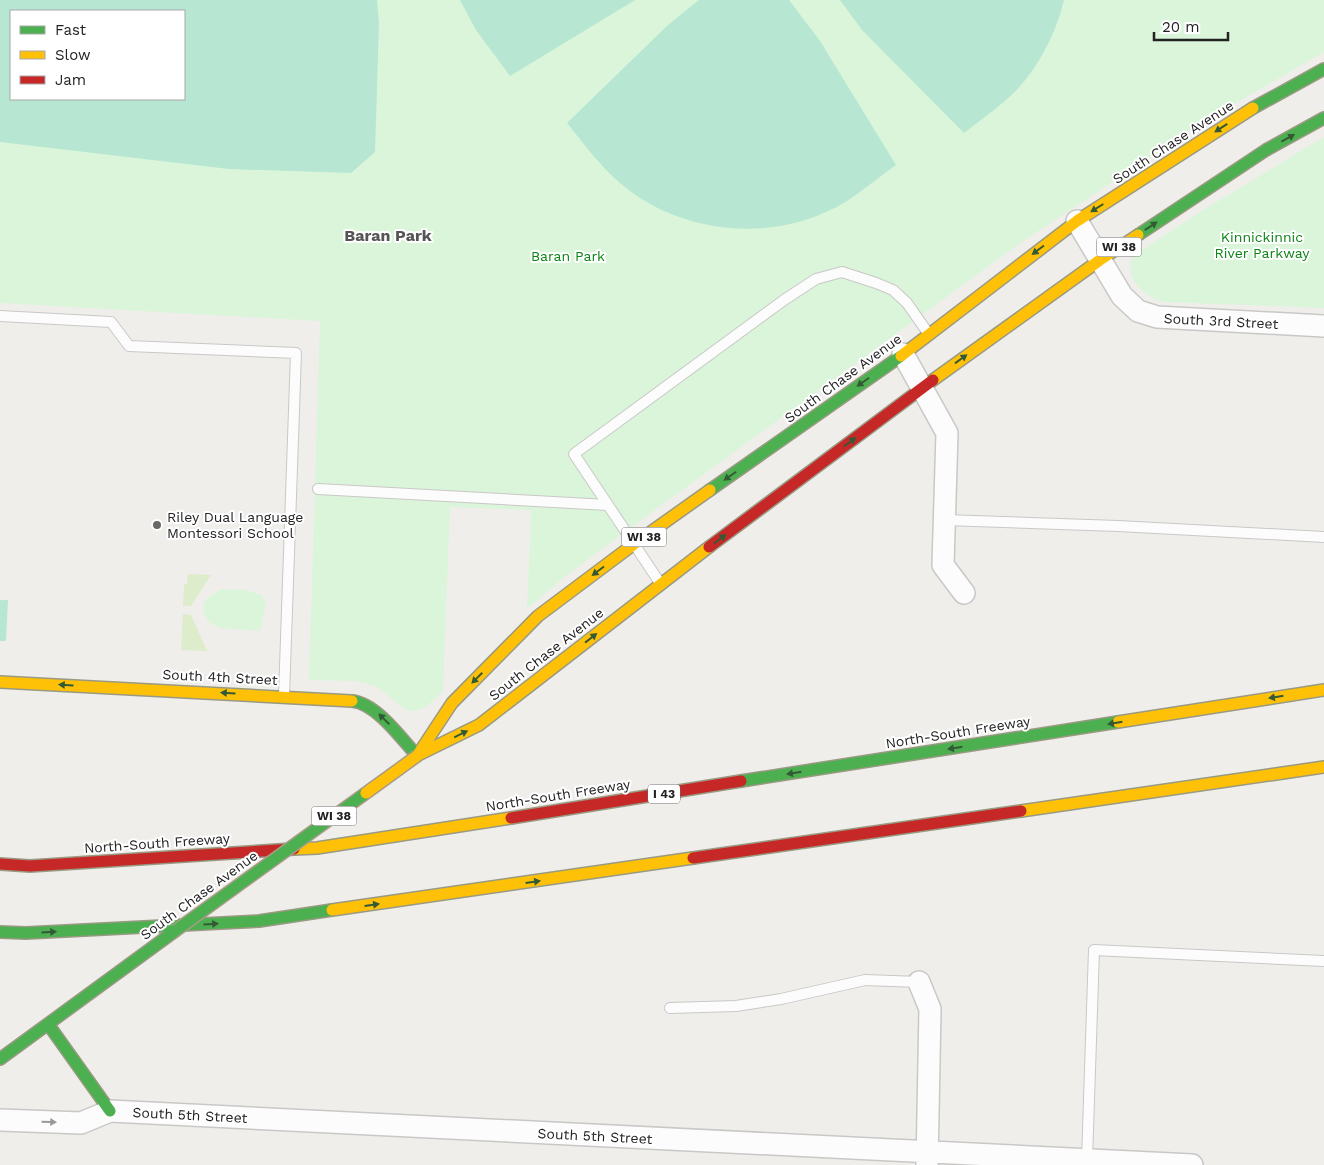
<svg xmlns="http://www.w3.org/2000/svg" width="1324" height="1165" viewBox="0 0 1324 1165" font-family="'Work Sans',sans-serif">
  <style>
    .grass { fill: #ddeccb }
    .park { fill: #daf5da; fill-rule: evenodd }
    .pitch { fill: #b7e6d2; fill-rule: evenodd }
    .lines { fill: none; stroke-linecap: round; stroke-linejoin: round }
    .lane-casing { stroke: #c9c8c7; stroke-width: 12 }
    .street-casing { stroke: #c9c8c7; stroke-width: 24 }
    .fast-casing { stroke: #999a82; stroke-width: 14 }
    .slow-casing { stroke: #999a82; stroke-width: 14 }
    .jam-casing { stroke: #999a82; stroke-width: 14 }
    .lane { stroke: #fdfcfc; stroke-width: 10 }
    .street { stroke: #fdfcfc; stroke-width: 21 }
    .fast { stroke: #4caf50; stroke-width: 11 }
    .slow { stroke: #ffc107; stroke-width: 11 }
    .jam { stroke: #c62828; stroke-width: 11 }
    .fast-bridge-casing { stroke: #a79c86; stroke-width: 14; stroke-linecap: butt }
    .slow-bridge-casing { stroke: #a79c86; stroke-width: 14; stroke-linecap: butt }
    .fast-bridge { stroke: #4caf50; stroke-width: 11 }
    .slow-bridge { stroke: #ffc107; stroke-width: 11 }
    .oneway { fill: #335a34 }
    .oneway2 { fill: #9a9a9a }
    .poi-dot { fill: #6a6968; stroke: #fff; stroke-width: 2 }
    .labels { text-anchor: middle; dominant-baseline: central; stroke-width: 4; stroke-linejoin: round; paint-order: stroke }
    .shield { fill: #fff; stroke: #646464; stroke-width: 1 }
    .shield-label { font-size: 12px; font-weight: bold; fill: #222 }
    .street-label { font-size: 14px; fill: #222; stroke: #fff }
    .park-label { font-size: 14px; fill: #0c8416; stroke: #fff }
    .poi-label { font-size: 14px; fill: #222; stroke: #fff; text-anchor: start }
    .quarter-label { font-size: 16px; font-weight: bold; fill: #555; stroke: #fff }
  </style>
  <rect width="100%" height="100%" fill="#f0eeeb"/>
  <path class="grass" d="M188,574l23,1 -20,31h-8l1,-22h3z
    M183,614l8,1 16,36 -26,-1z"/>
  <path class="park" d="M0,0h1324v52l-122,71 -179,118 -409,299 -52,39 -35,30 4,-99 -81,-3 -7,184 -17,16 -13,4 -8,-2 -29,-23 -21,-5 -46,-1 11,-359 -320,-18zM11,11h173v88h-173z
    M1324,137v171l-162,-6c-19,-8 -39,-23 -29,-46l62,-41z
    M221,589l24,1 17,5 4,10 -6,26 -39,-3 -11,-5 -7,-11 2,-12z"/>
  <path class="pitch" d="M0,0h377l2,23 -4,129 -24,21 -122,-4 -229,-27zM11,11h173v88h-173z
    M460,0h175l-125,76 -34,-46z
    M699,0h90l31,41 76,124c-16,11 -32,25 -49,36 -70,43 -165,35 -227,-18 -20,-17 -36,-39 -53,-60l101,-98z
    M840,0h224c-7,29 -20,56 -38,79 -16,21 -41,37 -62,54l-102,-103z
    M0,600h8l-2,41h-6z"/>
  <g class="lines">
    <defs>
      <path id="lane" d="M0,316l111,6 18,24 167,7 -12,343
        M318,489l290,16 52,78
        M608,505l-34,-51 210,-154 32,-21 26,-7 34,11 17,7 14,13 21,30
        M945,520l173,6 206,11
        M670,1008l66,-2 45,-7 84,-19 54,2
        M1087,1160l7,-210 230,11"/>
      <path id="street" d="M1077,221l45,75 16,15 19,6 167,9
        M903,354l44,79 -4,132 21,28
        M919,982l11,27 -3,156
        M0,1120l81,3 29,-12 1082,54"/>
      <path id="fast" d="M1253,108l71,-39
        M1138,235l128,-85 58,-32
        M710,490l191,-134
        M352,701c24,2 50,38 65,55
        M741,781l377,-59
        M0,932l26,1 233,-12 73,-11
        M48,1024l62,87
        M0,1059l175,-128"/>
      <path id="slow" d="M901,356l176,-135 176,-113
        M933,380l167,-120 38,-25
        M0,682l352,19
        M1118,722l206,-32
        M418,755l61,-30 230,-178
        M417,756l35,-53 86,-87 96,-72 76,-54
        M1021,811l303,-44
        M294,849l23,-1 194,-30
        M332,910l361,-52"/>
      <path id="jam" d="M709,547l224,-167
        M511,818l230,-37
        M693,858l328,-47
        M0,864l30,2 264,-17"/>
    </defs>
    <use href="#lane" class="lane-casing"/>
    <use href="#street" class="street-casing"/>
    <use href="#fast" class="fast-casing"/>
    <use href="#slow" class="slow-casing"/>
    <use href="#jam" class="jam-casing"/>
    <use href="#lane" class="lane"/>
    <use href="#street" class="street"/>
    <use href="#fast" class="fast"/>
    <use href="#slow" class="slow"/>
    <use href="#jam" class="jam"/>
    <defs>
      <path id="fast-bridge" d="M175,931l191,-138"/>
      <path id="slow-bridge" d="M366,793l51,-37"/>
    </defs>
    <use href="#fast-bridge" class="fast-bridge-casing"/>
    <use href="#slow-bridge" class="slow-bridge-casing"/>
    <use href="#fast-bridge" class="fast-bridge"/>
    <use href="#slow-bridge" class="slow-bridge"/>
  </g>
  <defs><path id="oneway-solid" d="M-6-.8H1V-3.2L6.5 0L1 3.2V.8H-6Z" transform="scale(1.25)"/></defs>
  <g class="oneway">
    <use href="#oneway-solid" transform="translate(1221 128) rotate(147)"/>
    <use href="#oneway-solid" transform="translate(1288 138) rotate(-29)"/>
    <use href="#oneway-solid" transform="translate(1097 208) rotate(148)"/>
    <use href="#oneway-solid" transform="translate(1151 226) rotate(-33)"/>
    <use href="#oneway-solid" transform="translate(1038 250) rotate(143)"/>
    <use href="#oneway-solid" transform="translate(961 359) rotate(-36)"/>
    <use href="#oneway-solid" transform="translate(863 382) rotate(145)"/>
    <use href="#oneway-solid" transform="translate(850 442) rotate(-37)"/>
    <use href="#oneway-solid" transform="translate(730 476) rotate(145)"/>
    <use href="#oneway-solid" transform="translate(720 539) rotate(-37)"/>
    <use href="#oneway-solid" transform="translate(598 571) rotate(143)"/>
    <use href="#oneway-solid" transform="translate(591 638) rotate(-38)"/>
    <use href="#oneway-solid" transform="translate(477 678) rotate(135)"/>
    <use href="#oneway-solid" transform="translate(66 685) rotate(-177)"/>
    <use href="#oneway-solid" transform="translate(228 693) rotate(-177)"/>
    <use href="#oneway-solid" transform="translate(1276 697) rotate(171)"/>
    <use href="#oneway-solid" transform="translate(384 719) rotate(-135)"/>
    <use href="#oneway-solid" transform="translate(1115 723) rotate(171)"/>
    <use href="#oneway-solid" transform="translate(461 734) rotate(-26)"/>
    <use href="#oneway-solid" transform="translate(955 748) rotate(171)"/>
    <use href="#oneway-solid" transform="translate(794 773) rotate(171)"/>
    <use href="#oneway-solid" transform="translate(533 882) rotate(-8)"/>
    <use href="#oneway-solid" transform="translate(372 905) rotate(-8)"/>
    <use href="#oneway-solid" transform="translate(211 924) rotate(-3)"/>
    <use href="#oneway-solid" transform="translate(49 932) rotate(-3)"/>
  </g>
  <use class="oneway2" href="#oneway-solid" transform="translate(49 1122) rotate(2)"/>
  <circle class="poi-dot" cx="157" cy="525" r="5"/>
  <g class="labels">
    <g class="shield">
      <rect x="1096.5" y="237.5" width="45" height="19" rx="4"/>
      <rect x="621.5" y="527.5" width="45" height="19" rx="4"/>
      <rect x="648" y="784.5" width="32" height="19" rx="4"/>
      <rect x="311.5" y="806.5" width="45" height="19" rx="4"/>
    </g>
    <g class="shield-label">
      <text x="1119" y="247">WI 38</text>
      <text x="644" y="537">WI 38</text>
      <text x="664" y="794">I 43</text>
      <text x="334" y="816">WI 38</text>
    </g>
    <g class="street-label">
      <text transform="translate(1173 142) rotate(-33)">South Chase Avenue</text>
      <text transform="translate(1221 321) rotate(3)">South 3rd Street</text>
      <text transform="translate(843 378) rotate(-36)">South Chase Avenue</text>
      <text transform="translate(546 654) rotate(-38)">South Chase Avenue</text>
      <text transform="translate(220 677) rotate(3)">South 4th Street</text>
      <text transform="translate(958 732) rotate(-9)">North-South Freeway</text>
      <text transform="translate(558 795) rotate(-9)">North-South Freeway</text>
      <text transform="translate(157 843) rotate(-4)">North-South Freeway</text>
      <text transform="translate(199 895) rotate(-36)">South Chase Avenue</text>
      <text transform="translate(190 1115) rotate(3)">South 5th Street</text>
      <text transform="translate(595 1136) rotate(3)">South 5th Street</text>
    </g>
    <g class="park-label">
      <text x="1262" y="237">Kinnickinnic<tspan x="1262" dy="16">River Parkway</tspan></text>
      <text x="568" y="256">Baran Park</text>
    </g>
    <g class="poi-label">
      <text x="167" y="517">Riley Dual Language<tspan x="167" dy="16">Montessori School</tspan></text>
    </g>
    <g class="quarter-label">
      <text x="388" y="235">Baran Park</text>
    </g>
  </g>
  <rect x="10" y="10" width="175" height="90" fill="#ffffff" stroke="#a7a7a7"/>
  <rect x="20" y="26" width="25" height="8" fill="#4caf50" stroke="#a7a7a7"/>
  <text x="55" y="35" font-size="15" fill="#222222">Fast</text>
  <rect x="20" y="51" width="25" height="8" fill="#ffc107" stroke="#a7a7a7"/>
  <text x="55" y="60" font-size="15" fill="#222222">Slow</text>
  <rect x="20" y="76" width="25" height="8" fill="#c62828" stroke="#a7a7a7"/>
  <text x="55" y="85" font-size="15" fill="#222222">Jam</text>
  <path d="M1154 32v8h74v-8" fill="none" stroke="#222222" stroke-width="2.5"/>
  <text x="1162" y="32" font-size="15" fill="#222222" stroke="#ffffff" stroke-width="4" paint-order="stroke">20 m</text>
</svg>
